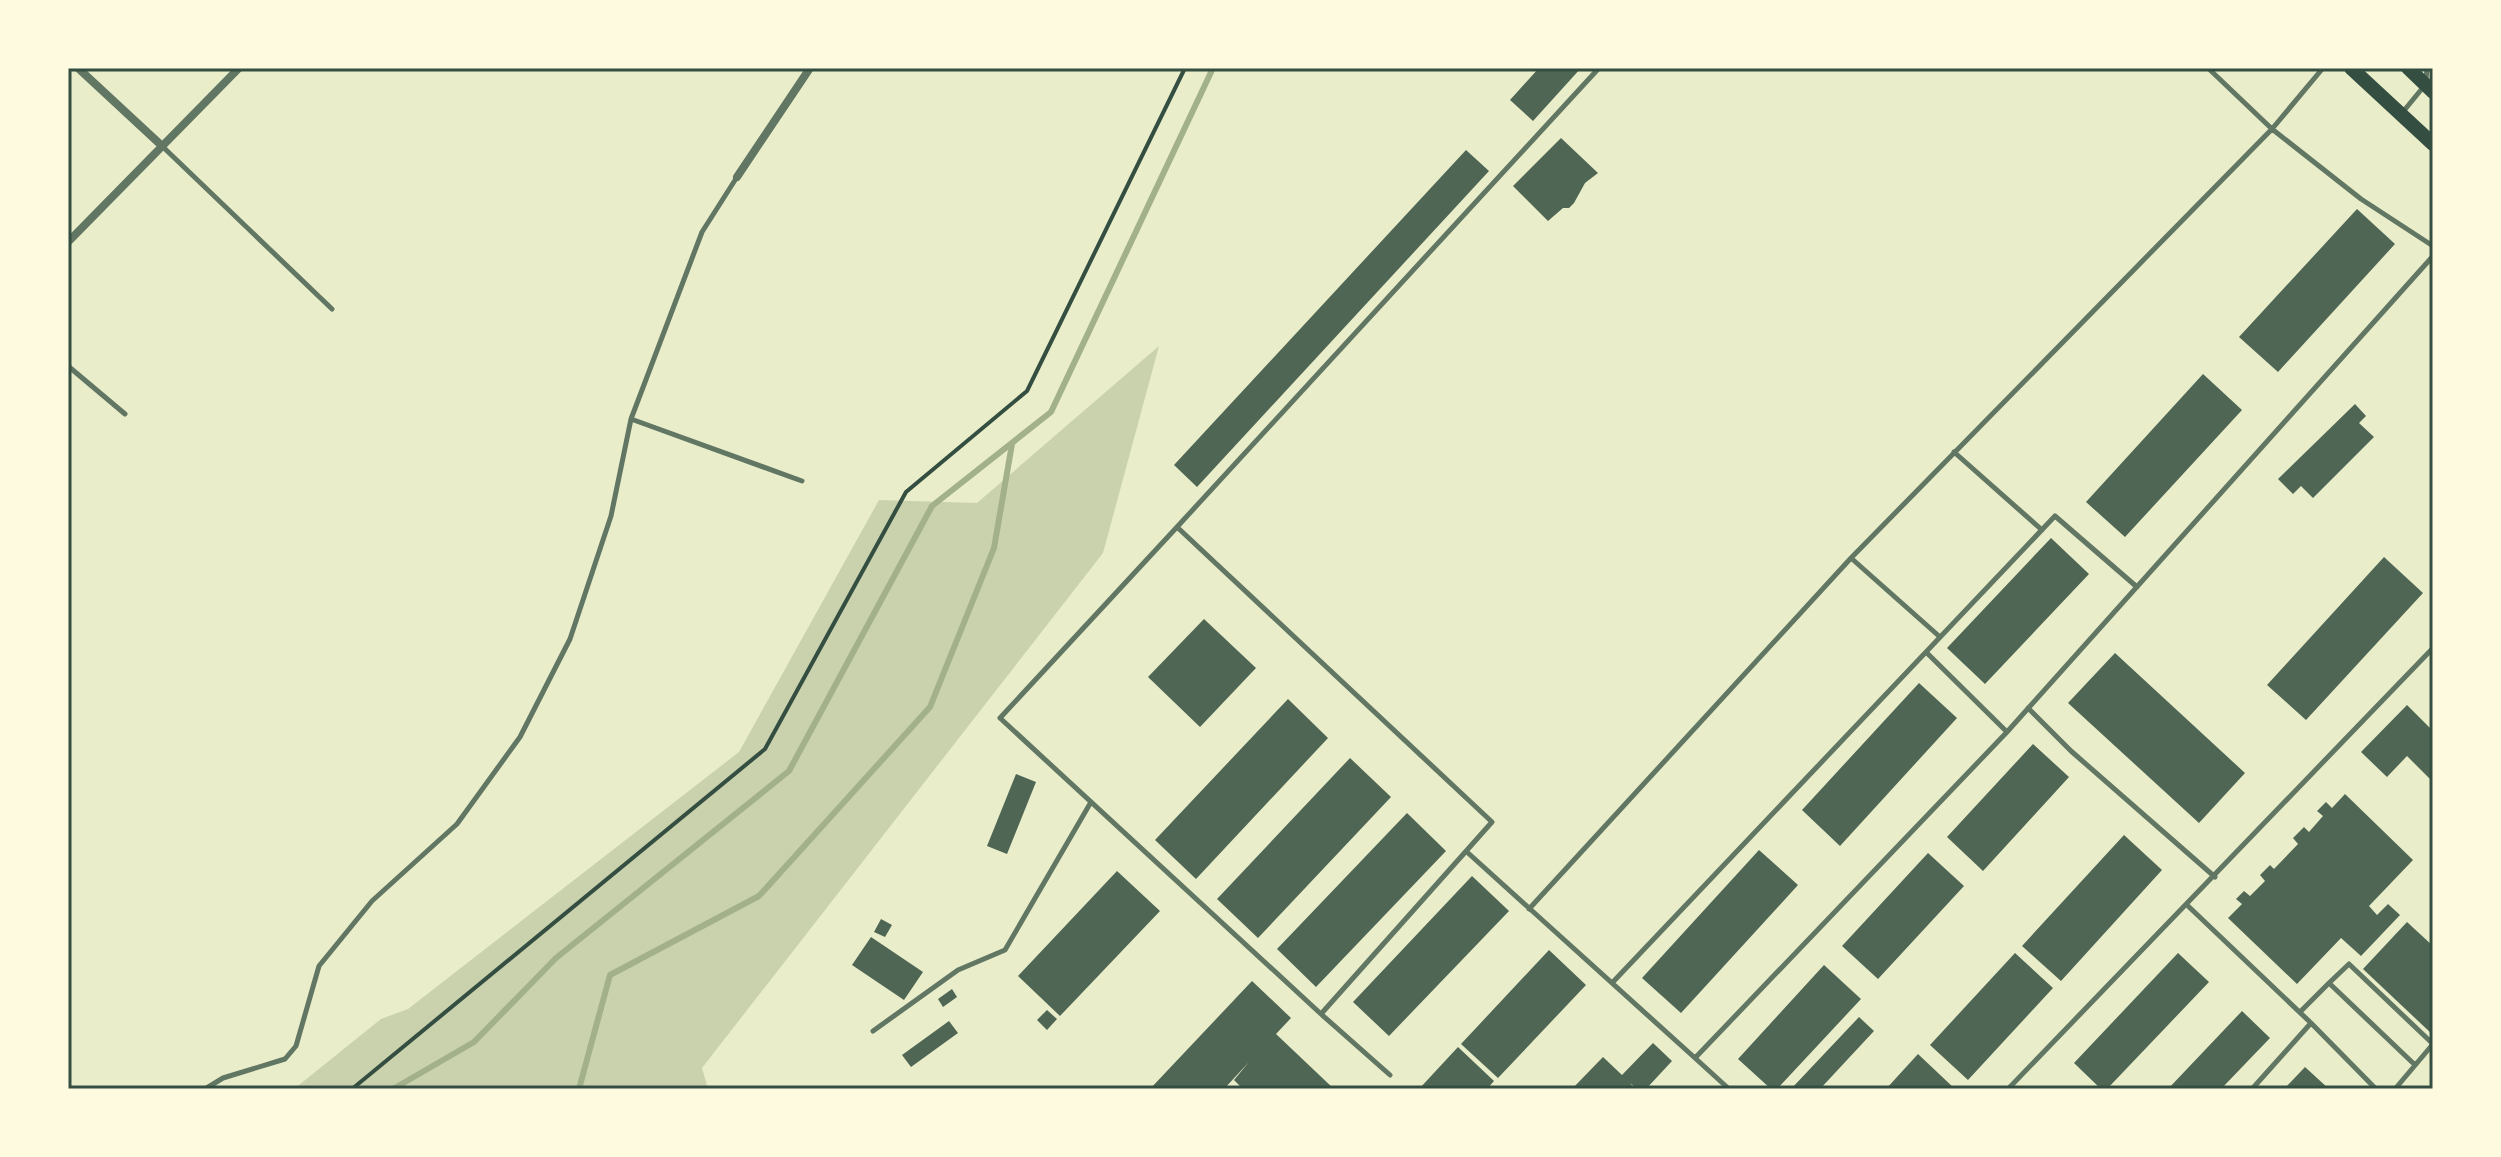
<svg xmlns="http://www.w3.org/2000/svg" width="2501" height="1157" viewBox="0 0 2501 1157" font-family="Signika,sans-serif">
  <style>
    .green { fill: #cad2ad }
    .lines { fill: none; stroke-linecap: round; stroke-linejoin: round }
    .stream { stroke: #a3b18a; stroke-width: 6 }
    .building { fill: #4f6655 }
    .path { stroke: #344e41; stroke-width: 4 }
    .service { stroke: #617663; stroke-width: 5 }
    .minor { stroke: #617663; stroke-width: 8 }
    .secondary { stroke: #344e41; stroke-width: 14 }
    .neatline { fill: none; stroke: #344e41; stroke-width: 3 }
  </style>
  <rect width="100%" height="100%" fill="#e9edc9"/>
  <path class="green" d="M1159,346l-56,207 -401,515 6,21h-414l87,-70 27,-10 331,-257 140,-252 98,3z"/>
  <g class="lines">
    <path class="stream" d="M393,1089l81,-47 82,-84 233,-187 143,-265 119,-94 162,-344
      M579,1089l31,-114 149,-79 171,-189 64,-159 18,-104"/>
  </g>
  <path class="building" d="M1539,68h42l-48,53 -23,-21z
    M1561,138l37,35 -13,10 -11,20 -5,5h-6l-15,13 -35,-35z
    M1466,150l23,21 -292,316 -23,-22z
    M2357,209l38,35 -117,128 -39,-35z
    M2203,374l39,36 -117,127 -39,-35z
    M2355,404l11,12 -7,7 15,14 -61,61 -12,-12 -8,8 -15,-15z
    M2051,538l38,36 -104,110 -38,-36z
    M2384,557l39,36 -117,127 -39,-35z
    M1204,619l52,49 -56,59 -52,-50z
    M2115,653l130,120 -46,50 -131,-120z
    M1919,683l38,35 -117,128 -38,-36z
    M1288,699l40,39 -132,141 -41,-39z
    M2407,705l23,23 3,-3v57l-26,-26 -20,21 -26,-25z
    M2033,744l36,33 -86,94 -36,-34z
    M1350,758l41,39 -133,141 -41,-39z
    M1016,774l20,8 -29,72 -20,-8z
    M2345,794l68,66 -44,46 8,9 11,-11 12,11 -39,41 -20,-18 -44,46 -69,-66 14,-14 -6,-5 8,-8 6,5 15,-15 -5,-6 10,-10 4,4 24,-25 -5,-6 11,-11 5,5 14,-16 -6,-5 9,-9 6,6z
    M1407,813l39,38 -130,136 -39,-38z
    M2124,835l38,35 -101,111 -39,-35z
    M1759,850l39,35 -117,128 -39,-35z
    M1928,853l36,33 -86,93 -36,-33z
    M1117,871l43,40 -100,105 -42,-40z
    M1472,876l37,35 -120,125 -36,-34z
    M881,919l11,6 -7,12 -11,-5z
    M2407,922l26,24v89l-70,-66z
    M871,937l52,35 -19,28 -52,-35z
    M1549,950l37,35 -88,93 -37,-34z
    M2015,953l38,35 -85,92 -38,-35z
    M2178,953l31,29 -102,107h-6l-27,-26z
    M1824,965l37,34 -84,90h-6l-33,-30z
    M1252,981l39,37 -15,16 58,55h-91l-9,-9 15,-18 -25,27h-74z
    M952,989l5,8 -14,10 -5,-8z
    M1047,1010l10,9 -10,11 -10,-10z
    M2242,1011l28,27 -49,51h-53z
    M1859,1017l15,14 -54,58h-29z
    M949,1021l9,12 -47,34 -9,-12z
    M1653,1043l19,18 -26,28h-9l-7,-6 5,6h-63l31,-32 19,18z
    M1458,1047l36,34 -7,8h-68z
    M1918,1054l37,35h-69z
    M2305,1067l24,22h-45z"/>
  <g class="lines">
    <path class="path" d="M352,1089l413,-340 141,-257 121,-101 158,-323"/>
    <path class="service" d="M2323,68l-51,61 89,70 72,47
      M2426,80l1,-12
      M2402,113l23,-28 8,-5
      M162,146l170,163
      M68,366l57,48
      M631,419l171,62
      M1954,452l88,78
      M1177,527l315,295 -171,192 -321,-296z
      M1177,527l422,-459
      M1851,558l89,79
      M1926,652l81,80
      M2028,708l43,43 144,126
      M1467,852l228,206 312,-326 426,-476
      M2187,905l124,118 -59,66
      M1529,909l322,-351 421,-429 -64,-61
      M1612,983l443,-467 82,71
      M2329,983l20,-19 84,80
      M2300,1012l29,-29 85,81
      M1321,1014l69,61
      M2311,1023l65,66
      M873,1031l85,-61 47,-20 86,-148
      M1695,1058l34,31
      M205,1089l18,-11 62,-19 11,-13 23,-80 53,-65 85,-77 63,-87 50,-98 41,-123 20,-97 71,-187 35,-55
      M2008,1089l425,-441
      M2395,1089l38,-45"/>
    <path class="minor" d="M78,68l83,77
      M737,177l73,-109
      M68,242l171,-174"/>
    <path class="secondary" d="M2351,68l82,76
      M2408,68l25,24"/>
  </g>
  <rect width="2501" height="1157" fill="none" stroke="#fefae0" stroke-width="140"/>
  <rect x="70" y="70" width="2361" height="1017" class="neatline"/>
</svg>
